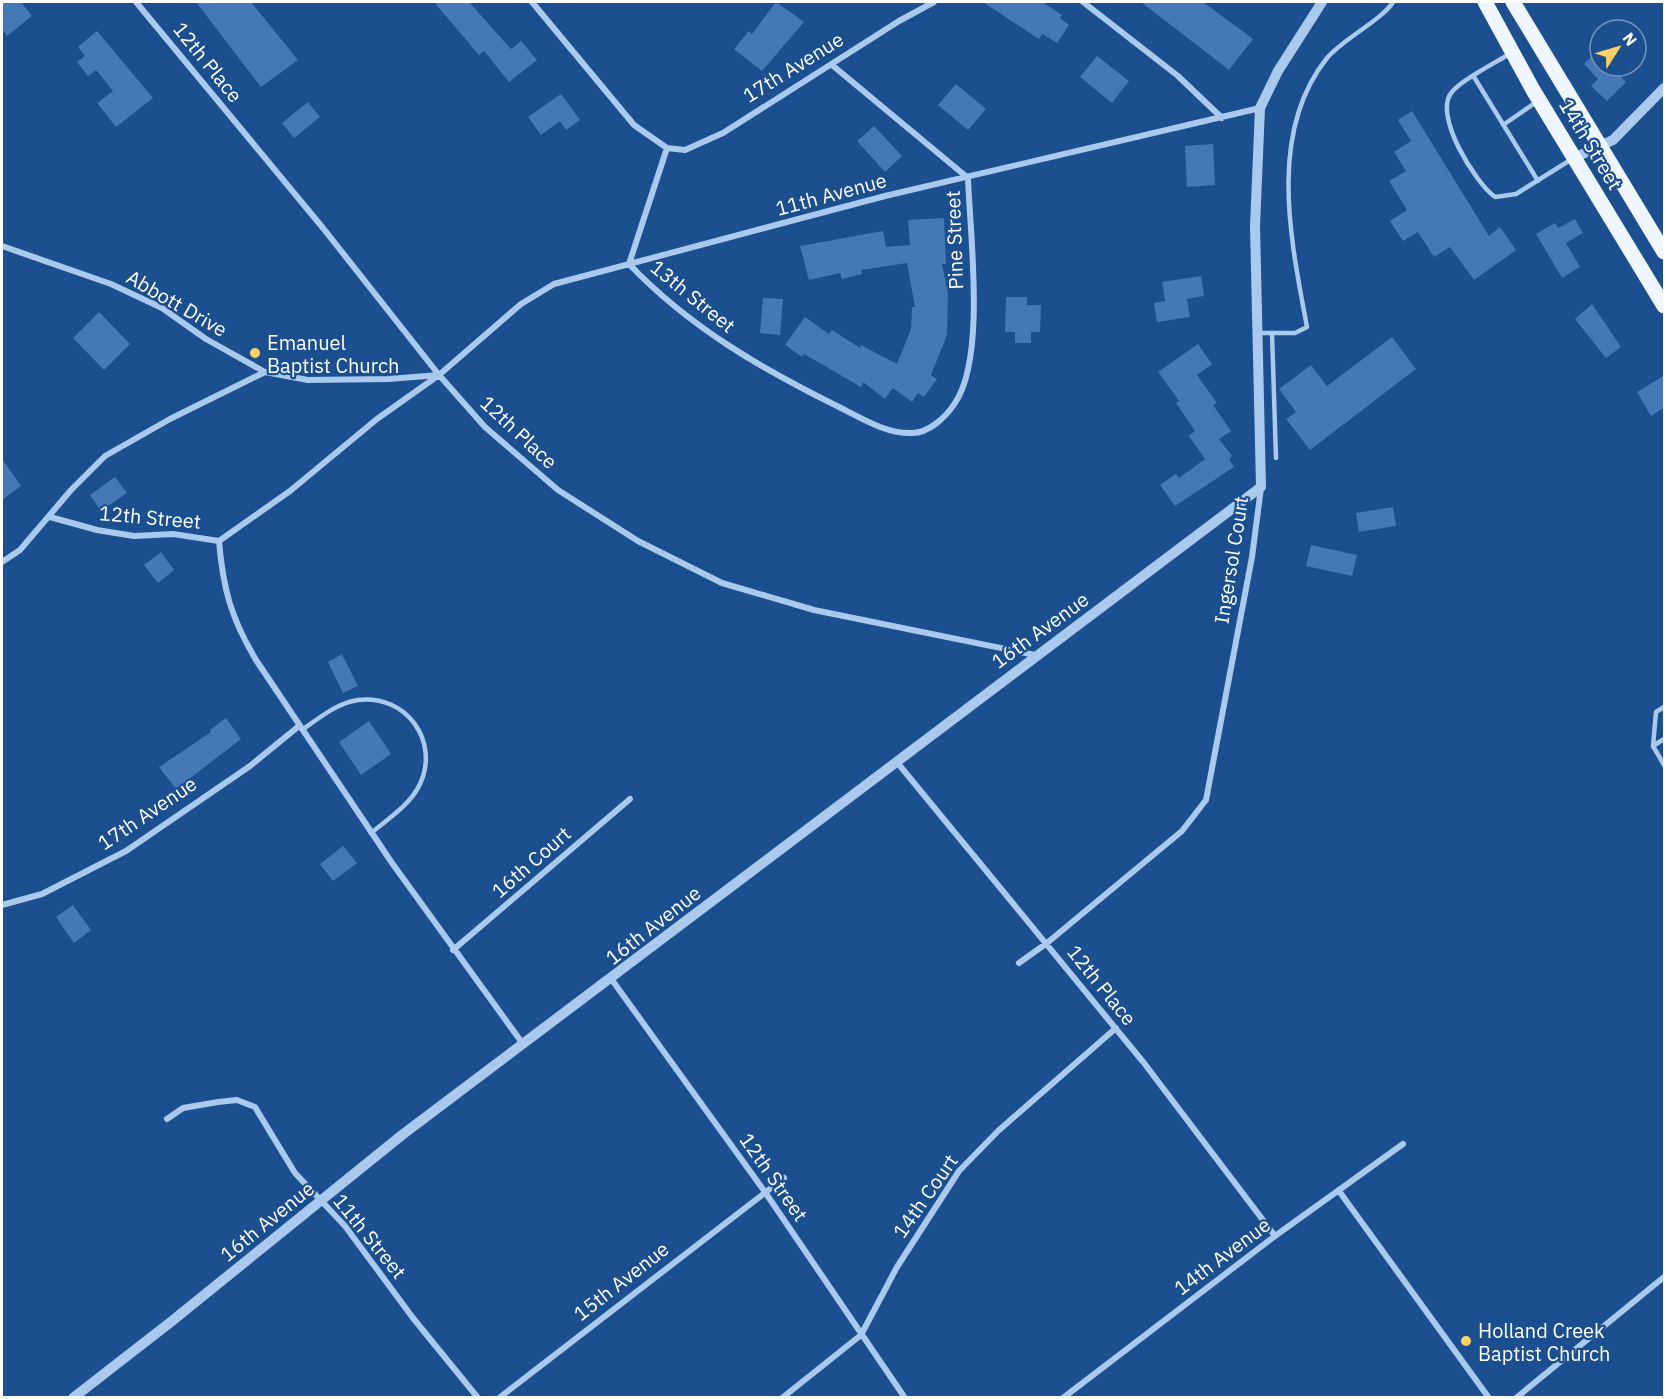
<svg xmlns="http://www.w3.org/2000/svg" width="1666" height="1399" viewBox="0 0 1666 1399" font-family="'IBM Plex Sans',sans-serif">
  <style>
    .building { fill: #4478b7 }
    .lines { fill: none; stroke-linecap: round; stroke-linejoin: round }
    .service { stroke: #a9c9ee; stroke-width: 4.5 }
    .minor { stroke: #a9c9ee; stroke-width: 6 }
    .tertiary { stroke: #a9c9ee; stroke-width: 10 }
    .primary { stroke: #f0f6ff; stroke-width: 15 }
    .poi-dot { fill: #ffd166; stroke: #1b4f8f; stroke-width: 2 }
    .labels { text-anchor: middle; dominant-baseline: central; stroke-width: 4.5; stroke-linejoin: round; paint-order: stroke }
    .street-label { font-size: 20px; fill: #fff; stroke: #1b4f8f }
    .poi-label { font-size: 20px; fill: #fff; stroke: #1b4f8f; text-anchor: start }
  </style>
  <rect width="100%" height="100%" fill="#1b4f8f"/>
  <path class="building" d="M2,2h19l11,14 -25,20 -5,-7z
    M196,2h55l47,58 -37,27z
    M434,2h35l42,47 10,-8 16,19 -28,22 -25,-31 -5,4z
    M776,2l28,20 -42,49 -28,-22 15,-18 3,3z
    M983,2h59l20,13 -2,3 9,7 -12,18 -15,-9 -3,5z
    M1141,2h62l50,37 -24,31z
    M97,31l56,67 -37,29 -19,-24 16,-12 -17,-21 -8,6 -11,-14 8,-6 -7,-9z
    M1600,48v18h10l16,16 -19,19 -16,-15 7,-7 -14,-15z
    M1097,56l32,25 -17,22 -32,-26z
    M956,84l30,25 -18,21 -30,-25z
    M561,94l19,26 -14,10 -6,-9 -19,14 -13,-18z
    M308,102l12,15 -26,21 -12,-15z
    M1412,111l77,125 11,-9 16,23 -42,30 -24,-33 -16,10 -16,-25 -15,9 -13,-20 17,-11 -18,-29 17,-10 -12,-19 17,-11 -13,-21z
    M874,126l28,30 -17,16 -28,-31z
    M1213,144l2,41 -28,2 -2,-41z
    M944,218l2,46h-4l6,30 -1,41 -16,40 6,4 -13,18 -6,-4 -6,9 -19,-14 -8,11 -22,-17 -2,5 -57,-33 -2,3 -17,-12 20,-28 24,17 3,-4 28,18 1,-3 36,19 14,-35 1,-22h3l-8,-44 -46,7 1,4 -20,5 -2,-6 -31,7 -9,-34 83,-15 3,16 24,-2 -2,-25z
    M1575,219l8,14 -17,10 14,24 -18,11 -26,-44 19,-11 3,5z
    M1201,276l3,20 -17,3 3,18 -33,5 -3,-19 11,-2 -3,-19z
    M1006,297h21v8h14l-1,27h-9v11h-16v-11h-10z
    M763,298l20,1 -3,36 -20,-2z
    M1592,304l29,43 -15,11 -31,-39z
    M99,312l31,32 -26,26 -31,-32z
    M1392,337l24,32 -106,81 -24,-31 10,-7 -17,-23 32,-24 16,21z
    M1198,344l14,20 -15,11 20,28 -4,2 18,26 -12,8 13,17 -3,3 5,8 -59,39 -15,-21 16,-11 3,4 26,-19 -16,-23 6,-5 -19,-28 3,-2 -21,-29z
    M1665,375v32l-14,9 -14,-24z
    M2,459l19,27 -19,14z
    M115,477l12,16 -26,18 -11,-16z
    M1393,507l3,19 -37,6 -3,-19z
    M1311,545l46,10 -5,21 -46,-10z
    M161,552l13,18 -16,13 -14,-18z
    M342,654l16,32 -15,7 -15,-31z
    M226,718l15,21 -65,50 -17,-22 52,-35 -1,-2z
    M369,721l22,33 -30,21 -22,-33z
    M343,846l14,17 -24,18 -13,-17z
    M73,905l18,25 -17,13 -18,-26z"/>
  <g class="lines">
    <path class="service" d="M1511,53c-14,9 -50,27 -59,39 -20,22 24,92 43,105l21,-3 56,-35
      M1474,77l64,104
      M1503,125l35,-24
      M1258,333h37l12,-6c-16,-86 -40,-194 20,-269 17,-20 55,-38 66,-56
      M1272,333l4,125
      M1664,707l-8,5 -3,34 11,19
      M302,730c17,-12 35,-27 56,-30 48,-6 82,41 62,84 -9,20 -32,35 -49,49
      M1653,746l11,-7"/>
    <path class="minor" d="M136,2l187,226 116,147 46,52 73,63 80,51 84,42 92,27 221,45
      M532,2l102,123 33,23 18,2 38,-17 176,-112 35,-19
      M1083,2l95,74 44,42
      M2,246l109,38 51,24 44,31 59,33
      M629,264c60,63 133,105 210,143 22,11 47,27 73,26 17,0 34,-16 43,-30 31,-46 15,-168 13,-225l-136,-113
      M629,264l38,-116
      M50,517l47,13 37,6 39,-2 46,7
      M219,541l71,-50 87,-72 62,-44 82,-71 33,-20 331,-88 375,-88
      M219,541c4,48 12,77 37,119l136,203 131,181
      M2,562l18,-12 51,-60 34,-34 65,-37 95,-47 43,8 81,-1 50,-4
      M896,761l248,302 131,173
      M2,905l40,-11 84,-43 124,-85 49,-40
      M453,950l177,-151
      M1019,963l28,-20 135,-112 24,-31 46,-243 9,-69
      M612,980l153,212 140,206
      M167,1119l16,-11 35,-6 19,-2 18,7 40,66 50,53 68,92 65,80
      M1339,1191l150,207
      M499,1398l285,-220
      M782,1398l79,-63 36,-68 62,-96 39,-40 118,-103
      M1063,1398l212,-162 128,-92
      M1516,1398l148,-121"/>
    <path class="tertiary" d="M1576,157l37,-17 51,-52
      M73,1398l99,-77 230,-186 859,-648 -6,-261 5,-118 18,-37 44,-69"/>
    <path class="primary" d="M1485,2l48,88 131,216
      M1513,2l151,250"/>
  </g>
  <g class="poi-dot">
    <circle cx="255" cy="353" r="6"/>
    <circle cx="1466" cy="1341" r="6"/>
  </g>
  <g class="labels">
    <g class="street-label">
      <text transform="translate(208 62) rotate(51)">12th Place</text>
      <text transform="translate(793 67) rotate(-32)">17th Avenue</text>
      <text transform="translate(1591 144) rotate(59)">14th Street</text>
      <text transform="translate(831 194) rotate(-15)">11th Avenue</text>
      <text transform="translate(954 240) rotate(-92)">Pine Street</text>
      <text transform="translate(693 296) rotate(39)">13th Street</text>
      <text transform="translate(177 303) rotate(30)">Abbott Drive</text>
      <text transform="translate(519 432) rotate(43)">12th Place</text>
      <text transform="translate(150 517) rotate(5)">12th Street</text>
      <text transform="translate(1231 560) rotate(-81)">Ingersol Court</text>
      <text transform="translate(1040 630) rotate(-36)">16th Avenue</text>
      <text transform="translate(147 813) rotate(-34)">17th Avenue</text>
      <text transform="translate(531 862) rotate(-41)">16th Court</text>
      <text transform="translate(653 925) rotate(-38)">16th Avenue</text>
      <text transform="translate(1102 985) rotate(51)">12th Place</text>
      <text transform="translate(774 1177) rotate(55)">12th Street</text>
      <text transform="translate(925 1196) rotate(-55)">14th Court</text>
      <text transform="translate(267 1221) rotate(-39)">16th Avenue</text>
      <text transform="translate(370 1236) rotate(51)">11th Street</text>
      <text transform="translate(1222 1256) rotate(-37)">14th Avenue</text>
      <text transform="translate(621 1281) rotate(-38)">15th Avenue</text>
    </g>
    <g class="poi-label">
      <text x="267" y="342">Emanuel<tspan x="267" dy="23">Baptist Church</tspan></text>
      <text x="1478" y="1330">Holland Creek<tspan x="1478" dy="23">Baptist Church</tspan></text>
    </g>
  </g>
  <rect width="1666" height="1399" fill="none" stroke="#ffffff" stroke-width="6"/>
  <g transform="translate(1618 48) rotate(53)"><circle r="28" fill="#1b4f8f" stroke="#7695bc" stroke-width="1.5"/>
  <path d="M0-4.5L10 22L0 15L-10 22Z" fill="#ffd166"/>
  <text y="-9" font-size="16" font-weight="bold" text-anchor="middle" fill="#ffffff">N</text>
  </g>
</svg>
